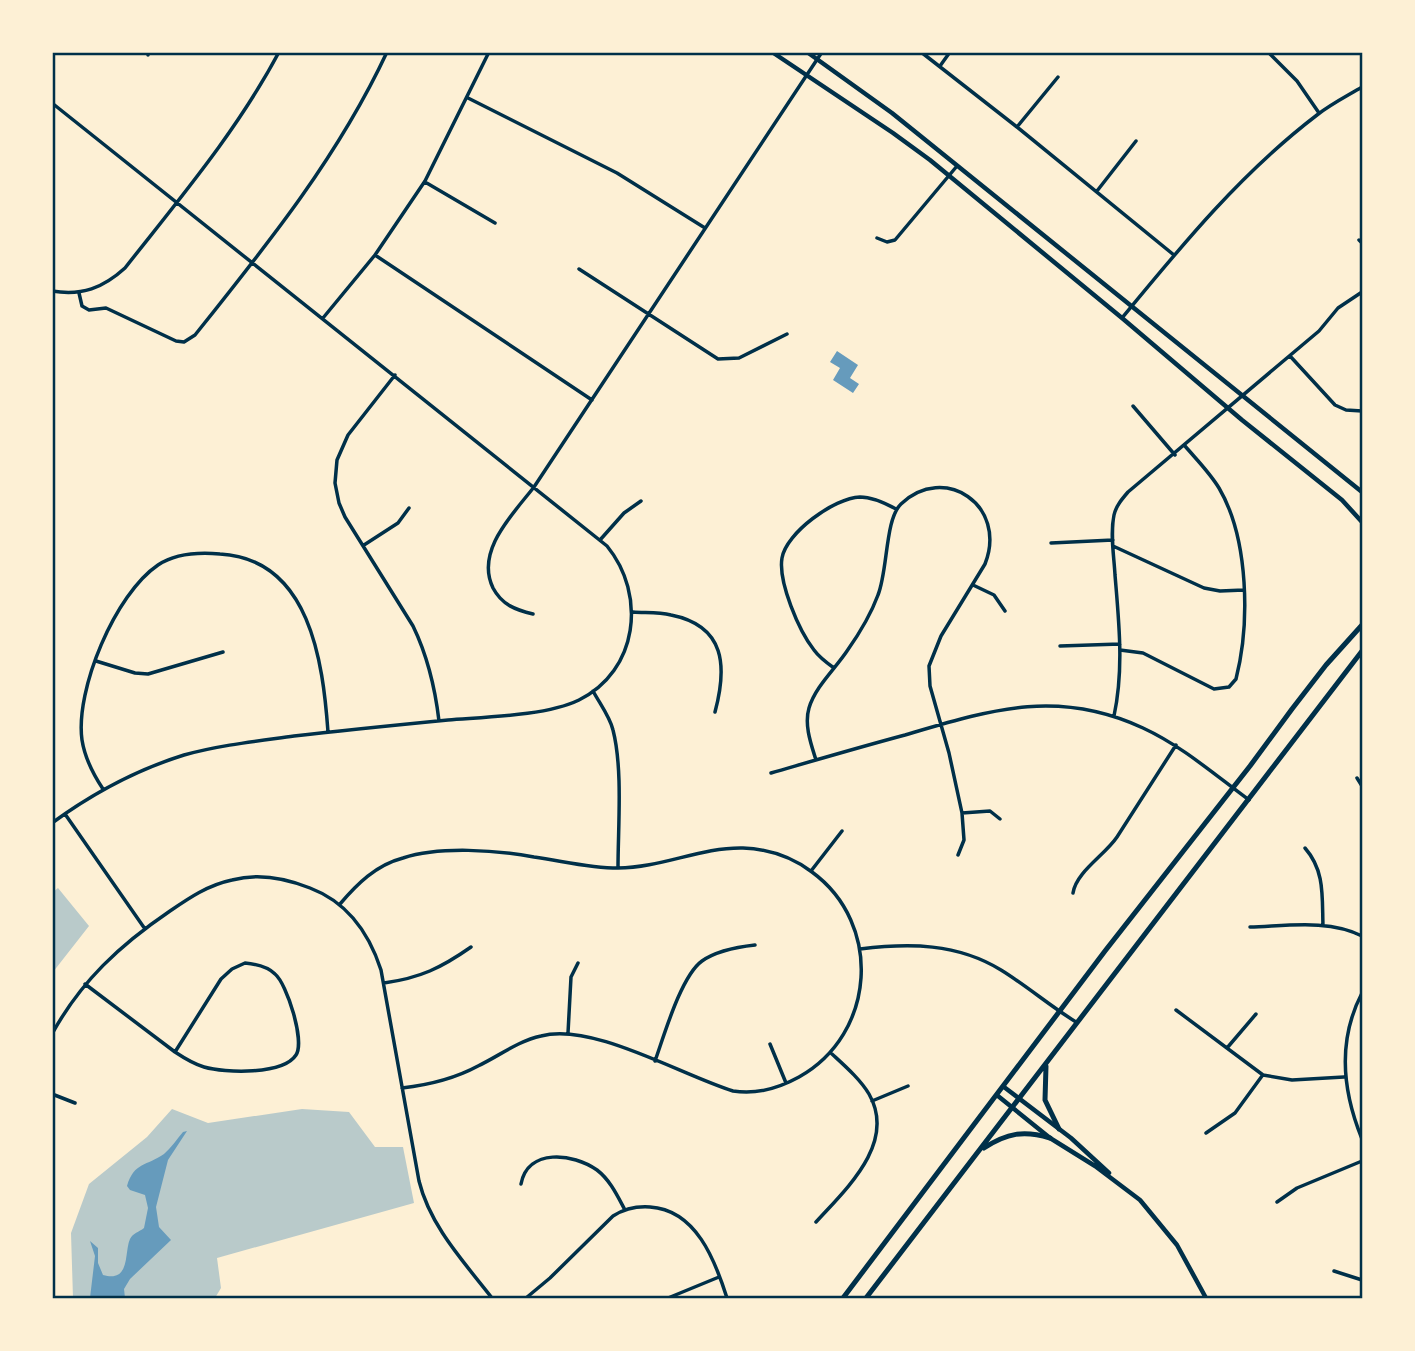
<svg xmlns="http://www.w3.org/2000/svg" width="1415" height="1351" viewBox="0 0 1415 1351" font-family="'Exo 2',sans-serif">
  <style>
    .green { fill: #b9caca }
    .water { fill: #669bbc }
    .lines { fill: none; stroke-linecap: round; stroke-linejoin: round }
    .minor { stroke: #003049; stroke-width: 3.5 }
    .tertiary { stroke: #003049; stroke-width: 4.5 }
    .secondary { stroke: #003049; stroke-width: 4.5 }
    .primary { stroke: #003049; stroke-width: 5 }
    .neatline { fill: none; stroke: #003049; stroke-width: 2.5 }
  </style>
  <rect width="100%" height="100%" fill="#fdf0d5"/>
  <path class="green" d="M58,888l31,38 -36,46v-80z
    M172,1109l36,14 94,-14 47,3 26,35h28l11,56 -197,55 4,30 -6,10h-142l-2,-65 18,-49 58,-47z"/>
  <path class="water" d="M837,351l21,14 -8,13 9,6 -6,9 -20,-13 7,-12 -10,-6z
    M187,1131l-19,29 -12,47 3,20 12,13 -41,39 -6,10 1,9h-35l5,-42 -5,-15 8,7v15l5,12c28,8 21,-23 27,-36 3,-6 9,-7 14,-11l4,-20 -3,-13 -15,-5 -3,-4c7,-24 20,-20 37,-32 7,-6 13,-15 19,-22z"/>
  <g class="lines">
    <path class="minor" d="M148,52v3
      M921,52l96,75 157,128
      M1268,52l29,29 22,32
      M940,66l10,-14
      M468,98l149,75 88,55
      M52,103l555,443c40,49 31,125 -28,154 -33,16 -94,17 -131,20 -51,5 -102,10 -154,16 -36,5 -74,9 -110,19 -48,15 -91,38 -132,68
      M1017,127l41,-50
      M425,182l70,41
      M1097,191l39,-50
      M877,238l10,4 8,-2 62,-74
      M1359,240l3,3
      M375,255l217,145
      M579,269l139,90 21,-1 48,-24
      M52,291c30,5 51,-3 73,-23 55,-70 112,-137 154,-216
      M79,293l3,13 7,4 17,-2 70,33 8,1 11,-7c72,-90 143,-178 192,-283
      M323,318l52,-63 50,-74 64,-129
      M1122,318c60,-73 119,-145 195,-203 14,-11 30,-19 45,-28
      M1290,356l45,49 11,5 16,1
      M395,375l-47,60 -11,25 -2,23 4,20 6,14 68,109c15,31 22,61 26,95
      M1133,406l42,49
      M600,540l24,-27 17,-12
      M1051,543l62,-3
      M364,545l34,-22 11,-15
      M1113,546l91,42 16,3 24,-1
      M973,585l21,10 11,16
      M633,612c12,1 25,0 38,3 55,11 56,52 44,97
      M533,614c-17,-4 -31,-9 -40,-26 -18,-37 20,-74 41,-101l288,-435
      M1060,646l60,-2
      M1120,650l23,3 71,36 15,-2 7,-8c14,-55 13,-140 -17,-191 -9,-15 -22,-28 -34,-42
      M96,661l39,12 13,1 75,-22
      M834,668c-7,-5 -15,-11 -20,-18 -15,-19 -36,-68 -32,-92 4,-25 52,-60 78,-61 13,0 25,6 36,12
      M593,691c7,13 17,26 20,39 10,39 5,97 5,138
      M1114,716c10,-47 5,-93 1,-141 -1,-19 -5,-41 -1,-60 2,-9 8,-16 14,-23l191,-161 19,-23 24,-16
      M816,760c-5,-16 -12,-35 -7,-52 6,-21 26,-39 38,-57 12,-17 24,-37 31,-56 10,-25 7,-76 23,-91 43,-41 107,1 84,60l-44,72 -12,30 1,20 19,67 13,60 2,27 -6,15
      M771,773c45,-13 89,-26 134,-38 85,-25 152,-47 238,-7 39,18 72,47 106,72
      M1357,778l5,8
      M103,789c-10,-15 -18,-30 -21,-49 -7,-50 33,-146 76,-175 18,-12 40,-13 62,-11 90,5 103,108 108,178
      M962,813l28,-2 10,8
      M65,814l80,115
      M1305,848c20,23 17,48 18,78
      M811,871l31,-40
      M1073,893c3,-21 32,-38 44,-56l59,-92
      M340,904c17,-20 36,-39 63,-46 37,-12 93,-8 131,-1 29,4 55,11 84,11 43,0 83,-21 125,-20 25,1 49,9 69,24 71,52 64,162 -13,205 -20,11 -42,18 -66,14 -52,-16 -141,-69 -192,-55 -23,5 -42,20 -63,30 -24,13 -50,19 -76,22
      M1250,927c36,-1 79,-8 112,9
      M860,949c49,-6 97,-6 141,21 26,16 49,36 75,52
      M245,963c10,1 23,4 30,11 12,10 30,67 21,81 -13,20 -71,18 -92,12 -10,-3 -20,-9 -29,-15l46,-73 11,-10z
      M384,983c36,-5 57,-15 87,-36
      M85,984l90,68
      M1362,993c-25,48 -20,97 0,146
      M1176,1010l87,65 29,5 52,-3
      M568,1033l3,-56 7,-14
      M52,1034c29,-53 68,-89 118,-123 19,-13 38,-26 62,-31 26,-7 53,-2 78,8 37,14 59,45 71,82l38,211c11,45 45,81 73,117
      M770,1044l16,39
      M1227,1048l29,-34
      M655,1061c9,-25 26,-85 47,-100 14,-10 35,-14 53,-16
      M52,1094l23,9
      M872,1101l36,-15
      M1206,1133l29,-20 27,-37
      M521,1184c7,-36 52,-31 76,-14 13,10 20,25 28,40
      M1277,1202l20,-14 65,-27
      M816,1222c30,-33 81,-79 53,-128 -9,-15 -24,-28 -37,-40
      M1334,1271l28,9
      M526,1298l24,-20 63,-62c11,-7 23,-10 37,-9 46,3 65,53 77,91
      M668,1298l51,-21"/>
    <path class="tertiary" d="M1004,1087l67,51 38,35
      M998,1096l52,42 45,28 45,34 37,45 29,53"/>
    <path class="secondary" d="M772,52l121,81 37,27 192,158 120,102 100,80 20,22
      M807,52l85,61 470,379"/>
    <path class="primary" d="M1046,1066l-1,34 14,29
      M984,1148c23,-15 40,-18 66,-10
      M843,1298l262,-347 145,-185 42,-57 34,-44 36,-40
      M866,1298l496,-647"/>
  </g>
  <rect width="1415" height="1351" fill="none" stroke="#fdf0d5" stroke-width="108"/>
  <rect x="54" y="54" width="1307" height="1243" class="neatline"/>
</svg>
